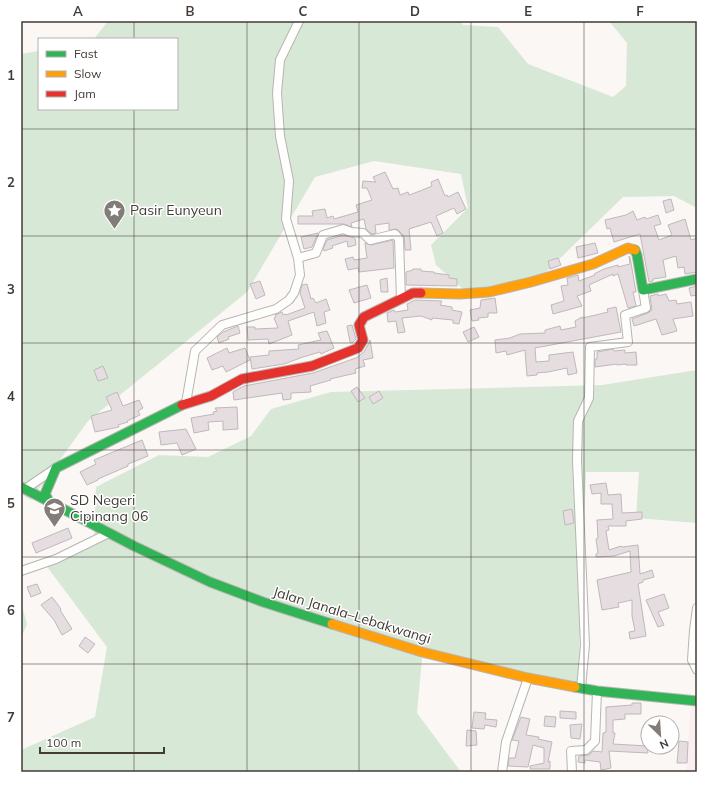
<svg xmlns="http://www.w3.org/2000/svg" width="718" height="793" viewBox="0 0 718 793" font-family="Mulish,sans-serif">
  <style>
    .industrial { fill: #fbeef1 }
    .green { fill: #d8e8d7 }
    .building { fill: #e6dde0; stroke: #beb9ba }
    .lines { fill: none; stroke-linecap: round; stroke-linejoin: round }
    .street-casing { stroke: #b9b4b1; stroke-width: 10 }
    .fast-casing { stroke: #b9b4b1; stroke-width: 11 }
    .slow-casing { stroke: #b9b4b1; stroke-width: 11 }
    .jam-casing { stroke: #b9b4b1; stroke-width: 11 }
    .street { stroke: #fefefd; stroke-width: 8 }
    .fast { stroke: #30b455; stroke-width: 9 }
    .slow { stroke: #ff9f0a; stroke-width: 9 }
    .jam { stroke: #e5322d; stroke-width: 9 }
    .grid { fill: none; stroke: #423b36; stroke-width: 1; stroke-opacity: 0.55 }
    .labels { text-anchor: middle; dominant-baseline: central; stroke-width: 3; stroke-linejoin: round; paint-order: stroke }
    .poi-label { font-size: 14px; fill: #423b36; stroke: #fff; text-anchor: start }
    .street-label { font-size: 14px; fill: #423b36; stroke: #fff }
    .neatline { fill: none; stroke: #423b36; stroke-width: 1.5 }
    .grid-label { font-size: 13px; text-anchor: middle; font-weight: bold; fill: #423b36 }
  </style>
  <rect width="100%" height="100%" fill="#faf7f4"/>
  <path class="industrial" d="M691,702h6v70h-11z"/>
  <path class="green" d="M108,21h352l3,4 35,2 30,37 85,33 13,-11 1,-43 -18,-22h88v187l-23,-12 -51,1 -84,82 -67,18 -36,-32 -5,-20 37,-37 -7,-34 -87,-13 -59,16 -68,115 -159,129 -57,79 -10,-6v-440l18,-3v58h138v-70h-83z
    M697,370v153l-61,-5 3,-46h-53l-8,211 -156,-25 -5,55 44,59h-440v-22l74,-33 12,-70 -65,-87 52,-23 2,-50 63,-32 49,2 43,-21 20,-27 60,-17 271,-7z
    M21,603l6,21 -6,14z"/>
  <path class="building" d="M385,172l8,17 5,-1 2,7 8,-3 1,3 11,-4 12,-5 -1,-4 7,-3 7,17 2,-1 1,2 10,-5 8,17 -9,5 -3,-6 -18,8 7,17 -6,3 -6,-14 -22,7 2,21h-6l-1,-14 -7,-7 -8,1v-7l-14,2 1,8 -4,1 -6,-5 -2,-10 -13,4 1,4 -8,-3h-46v-8h15l-1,-5 13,-2 2,9 6,-2 1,3 24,-7 -2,-7 16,-5 -5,-12h-5l1,-7 13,1 -3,-5z
    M671,199l3,11 -8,3 -3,-12z
    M633,211l4,9 8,-3 1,2 12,-4 3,9 -7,2 5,14 13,-5 -4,-10 17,-6 6,21 6,-2v34l-12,2 -1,-7 -6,1 -2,-12 -13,4 3,17 -13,2v2l-4,1 -9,-48 -26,8 -4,-14 -3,1 -2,-9 21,-5z
    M318,233l-6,14 -8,2 -3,-12z
    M343,235l12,3 1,7 -8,2 -1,-6 -15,5 1,2 -9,3 -1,-2 4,-9z
    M393,240l1,28 -35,4 -1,-4 -10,2 -3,-11 8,-2 1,3 13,-2 -2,-15 6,2z
    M595,243l3,10 -20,5 -2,-11z
    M629,256l1,1 6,35h-3l3,14 -8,2 -10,-34 -5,2v-2l-24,11 2,6 -14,5 5,10 -29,8 -2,-9 13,-4 -3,-15 7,-1 -1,-7 11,-3 1,6 16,-6 -1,-1 10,-5 14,-4v2l12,-3z
    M558,258l3,7 -11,4 -2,-8z
    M413,269h8v2l13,1v1l15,2v3l8,1v7l-51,-1v-13l7,-2z
    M387,278l1,14h-7l-1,-12z
    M260,281l5,14 -9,4 -6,-15z
    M307,284l4,15 2,-1 3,5 10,-4 4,11 -6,2 2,11 -9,3 -3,-14 -26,9 4,14 -23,9 -1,-5 -20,1 -1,-13h8v2l23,-1 -4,-10 2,-1 -1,-2 7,-3 1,3 2,-1 1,1 19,-7 -5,-15 2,-8z
    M367,285l4,13 -17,5 -5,-13z
    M697,286v9l-6,1 -2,-8z
    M658,294v2l8,-2 3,7 7,-1 1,4 14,-2 2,14 -20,3 4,12 -15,4 -6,-16 -22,7 -2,-7 16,-6 4,-3 -2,-14z
    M495,298l2,15h-9v4l-10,1 1,2 -7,1 -2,-11 10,-2 1,-8z
    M415,300l27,1 -2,4 12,2v3l10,2 -3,12 -6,-1v-3l-21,-2v2l-11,-4 -19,2 3,14 -7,1 -2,-12 -8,1 -1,-9 7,-3 1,2 13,-2 -1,-6z
    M616,307l5,25 -86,16 1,14 13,-1v-6l24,-3 4,21 -9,2 -1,-7 -19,4 -11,1v2l-10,1 -2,-26 -18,5 -1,-4 -10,2 -1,-13 15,-2 10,-4 25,-1v-3l15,-4 1,4 15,-3 -1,-6 7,-4v1l14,-3 12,-3 -1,-3z
    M352,325l4,14 -4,4 -2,-1 -3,-16z
    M238,326l2,7 -12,4 1,2 -10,4 -2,-6 6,-5z
    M474,327l5,10 -11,5 -5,-10z
    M327,331l7,17 -13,6 -1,-2 -17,5 -19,7 -32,5 -2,-12 19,-2v-4l30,-2 -1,-4 23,-5 -3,-7z
    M370,340l3,18 -10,2 2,6 -10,3 1,4 -26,6 1,1 -21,6 1,6 -20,1v6l-8,1 -1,-7 -48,7 -1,-8 11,-6 69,-13 43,-15 8,-6 5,-9z
    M227,348l2,5 16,-5 5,12 -24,12 -3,-6 -11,4 -5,-12z
    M613,349l1,2 11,-1v3l11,-1 1,13h-11v-1l-9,1v-1l-22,3v-8h2v-7z
    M103,366l5,12 -10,3 -4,-11z
    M357,387l8,11 -7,4 -7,-11z
    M379,391l4,7 -10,6 -4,-7z
    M117,392l6,14 16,-6 4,8 -5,3 2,4 -13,6 1,1 -10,3 1,2 -24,5 -4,-16 21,-6 -6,-13z
    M237,407l1,22 -15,1v-9l-15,1 1,8 -15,3 -3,-15 23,-4 -1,-2 4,-1 -2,-3z
    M186,429l10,20 -14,6 -5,-12 -16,2 -2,-13z
    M142,440l6,16 -20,8v2l-30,13v1l-11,5 -7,-13 16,-8 -2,-4z
    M606,483l2,12 13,-1 1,19 20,-1v7l-16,2v5h-18l1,4 -3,1 3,19 12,-4 1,1 16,-2 2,29 12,-4 2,7 -11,3v2l-5,2 8,52 -16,3 -1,-7 6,-1 -3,-15v-16l-14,3 1,4 -17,3 -5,-30 34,-8 -1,-21 -16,5 -18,1v-3l2,-1 -2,-14 2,-1 -1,-18 16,-1 -1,-15h-11v-11l-9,1 -2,-9z
    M572,509l2,14 -9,2 -2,-14z
    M68,528l4,10 -36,15 -4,-10z
    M37,584l4,9 -10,4 -4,-10z
    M664,594l5,14 -11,4 6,13 -6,2 -12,-27z
    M52,597l9,12 -1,1 12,19 -10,6 -8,-15 -13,-15z
    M85,637l10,7 -7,9 -9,-7z
    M632,703h9v11h-16v5l-12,1v13h2l-2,11 34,2 1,7 -39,-2 2,17 -10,2 -1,-8 -15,-2v3l-7,-1 1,-6 10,-1 4,-4 9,1 1,-19 3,-1v-25l26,-2z
    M560,711l16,1v7l-16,-1z
    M474,712l12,1 -1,6 12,1 -1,7 -11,-2 -1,4 -12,-1z
    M545,716l11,1 -1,10 -11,-1z
    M521,717l9,2 -4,16 13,2 -1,2 14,3 -4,20 2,-1v8h-20v-3l14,-3v-15l-11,-3 -5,22 -20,-1 1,-8h6l4,-17 -7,-1z
    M582,724l-2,15 -9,-1 -1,-13z
    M467,730l9,1 1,14 -11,1z
    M679,741l9,1 -1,21h-10z"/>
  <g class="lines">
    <defs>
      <path id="street" d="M298,258l18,-5 7,-18 20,-6 8,3 12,1 7,7 25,-6 4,5 2,60
        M186,403l9,-52 27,-26 54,-16 13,-9 5,-7 6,-18 -2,-17 -12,-39 3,-38 -9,-45 -3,-43 3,-33 19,-39
        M25,489l31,-21
        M21,571l35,-12 53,-26
        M697,608l-3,22 -2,30 5,10
        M581,688l4,-43 -8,-185 1,-39 11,-23 1,-51 38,-5 -3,-27 21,-7 -3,-18
        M502,772l4,-30 22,-64
        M572,772l-1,-21 15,-1 9,-9 2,-50"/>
      <path id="fast" d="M635,250l2,5 6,35 54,-11
        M21,487l113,59 76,36 53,20 69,22
        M50,503l-5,-9 11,-26 126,-63
        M575,687l22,4 100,10"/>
      <path id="slow" d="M421,293l39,1 29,-2 42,-10 62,-18 35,-16 7,2
        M332,624l90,28 106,26 47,9"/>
      <path id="jam" d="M182,405l29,-9 31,-17 70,-13 46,-18 5,-8 -4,-15 5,-8 49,-24h8"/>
    </defs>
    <use href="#street" class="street-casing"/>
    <use href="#fast" class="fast-casing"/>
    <use href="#slow" class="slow-casing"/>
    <use href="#jam" class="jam-casing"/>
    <use href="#street" class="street"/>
    <use href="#fast" class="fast"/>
    <use href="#slow" class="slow"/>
    <use href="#jam" class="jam"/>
  </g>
  <path class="grid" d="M134,21v18M247,21v751M359,21v751M471,21v751M584,21v751M134,109v663M21,129h676M21,236h676M21,343h676M21,450h676M21,557h676M21,664h676"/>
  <defs>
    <symbol id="sight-pin" viewBox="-11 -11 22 30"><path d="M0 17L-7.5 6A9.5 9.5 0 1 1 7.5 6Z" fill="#827d78" stroke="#fff"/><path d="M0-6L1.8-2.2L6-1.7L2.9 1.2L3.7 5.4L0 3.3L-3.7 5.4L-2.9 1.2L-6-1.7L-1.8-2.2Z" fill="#fff"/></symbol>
    <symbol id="school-pin" viewBox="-11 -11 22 30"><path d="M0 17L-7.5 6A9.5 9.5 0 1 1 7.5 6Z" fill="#827d78" stroke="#fff"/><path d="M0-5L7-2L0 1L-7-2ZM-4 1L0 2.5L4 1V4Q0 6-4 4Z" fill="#fff"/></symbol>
  </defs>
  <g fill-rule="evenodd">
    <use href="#sight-pin" x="102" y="198" width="25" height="34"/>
    <use href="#school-pin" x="42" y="496" width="25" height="34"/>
  </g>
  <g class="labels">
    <g class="poi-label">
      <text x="130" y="210">Pasir Eunyeun</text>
      <text x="70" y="500">SD Negeri<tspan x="70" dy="16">Cipinang 06</tspan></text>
    </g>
    <g class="street-label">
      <text transform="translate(352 615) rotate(17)">Jalan Janala–Lebakwangi</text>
    </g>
  </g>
  <rect width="718" height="793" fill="none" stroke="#ffffff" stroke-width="44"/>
  <rect x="38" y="38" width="140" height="72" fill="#ffffff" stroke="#b3b1af"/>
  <rect x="46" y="51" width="20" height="6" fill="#30b455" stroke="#b3b1af"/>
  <text x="74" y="58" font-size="12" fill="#423b36">Fast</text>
  <rect x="46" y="71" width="20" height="6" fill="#ff9f0a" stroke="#b3b1af"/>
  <text x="74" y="78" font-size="12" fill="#423b36">Slow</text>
  <rect x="46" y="91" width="20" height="6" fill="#e5322d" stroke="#b3b1af"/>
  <text x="74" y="98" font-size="12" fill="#423b36">Jam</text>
  <g transform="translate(660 735) rotate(155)"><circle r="19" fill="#ffffff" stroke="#b3b1af"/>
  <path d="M0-3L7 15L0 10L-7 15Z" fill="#827d78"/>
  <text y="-6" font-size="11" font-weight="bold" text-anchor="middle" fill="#423b36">N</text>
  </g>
  <path d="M40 747v6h124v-6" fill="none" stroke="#423b36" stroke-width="2"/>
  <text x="46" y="747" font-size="12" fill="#423b36" stroke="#ffffff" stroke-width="3" paint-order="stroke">100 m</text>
  <rect x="22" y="22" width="674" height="749" class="neatline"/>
  <g class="grid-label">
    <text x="78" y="16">A</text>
    <text x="190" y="16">B</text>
    <text x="303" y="16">C</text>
    <text x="415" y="16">D</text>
    <text x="528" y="16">E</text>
    <text x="640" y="16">F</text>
    <text x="11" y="80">1</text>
    <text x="11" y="187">2</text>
    <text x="11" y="294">3</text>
    <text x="11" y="401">4</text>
    <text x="11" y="508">5</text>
    <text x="11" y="615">6</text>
    <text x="11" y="722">7</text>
  </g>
</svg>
